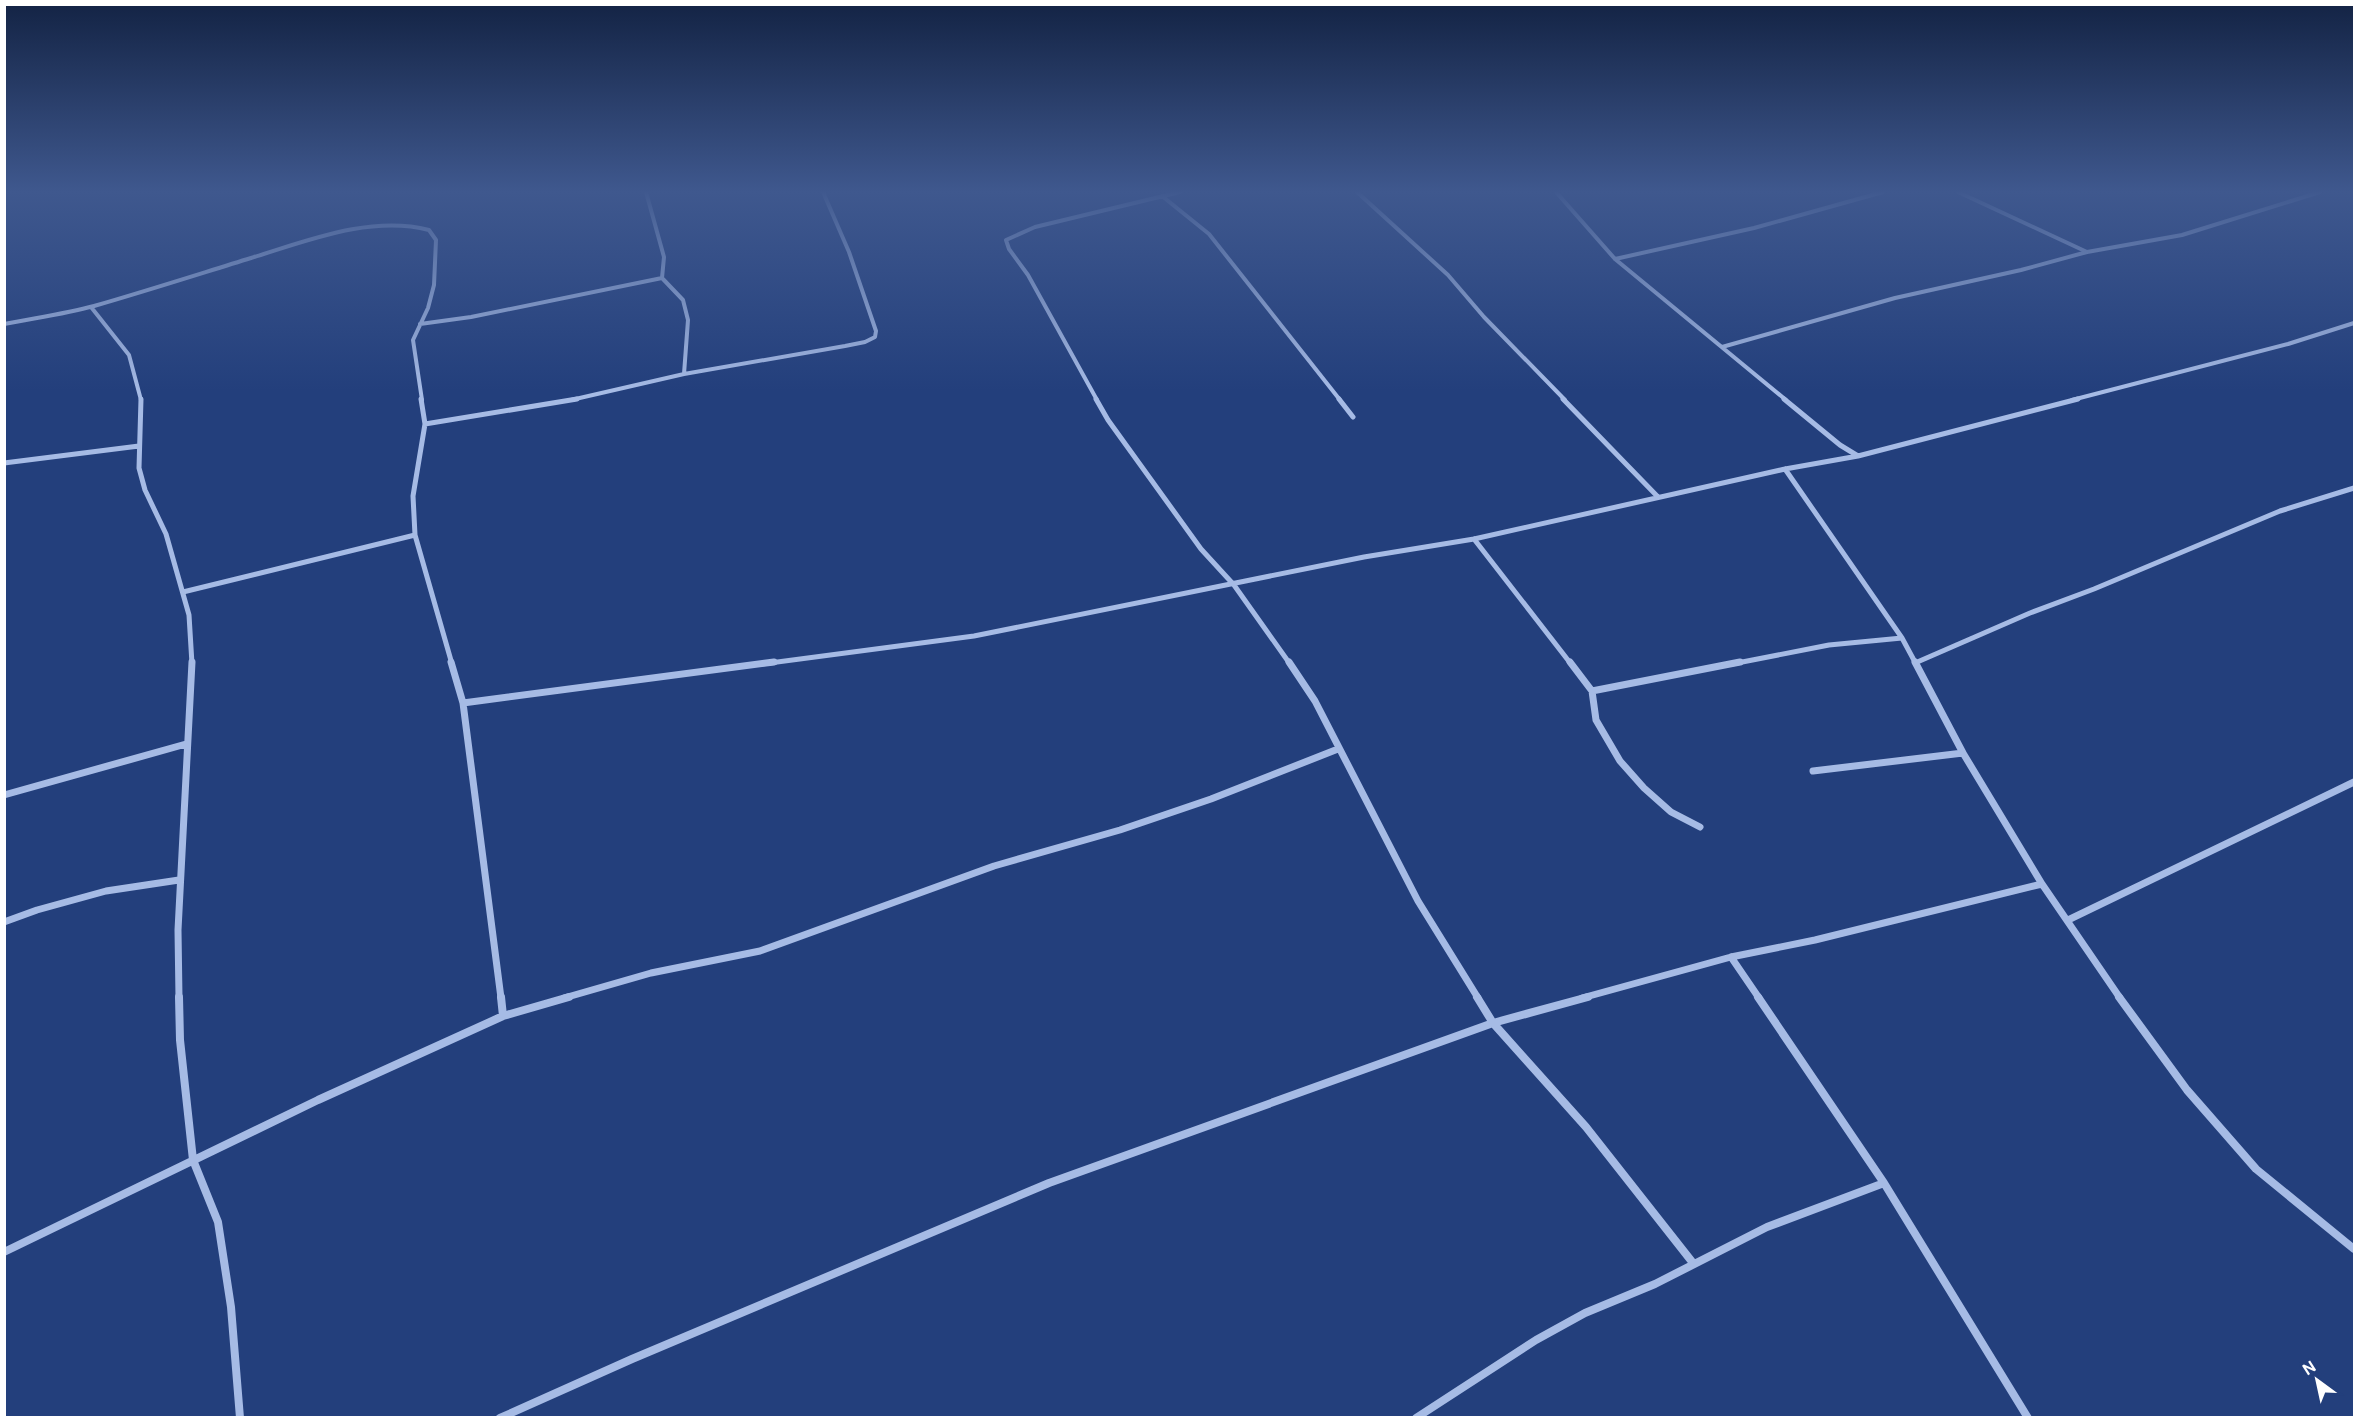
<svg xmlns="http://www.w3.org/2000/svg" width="2359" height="1422" viewBox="0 0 2359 1422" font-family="'DM Sans',sans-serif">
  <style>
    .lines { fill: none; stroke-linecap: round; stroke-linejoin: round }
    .minor-far3 { stroke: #a6bbe5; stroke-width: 4 }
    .minor-far2 { stroke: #a6bbe5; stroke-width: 5 }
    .minor-far1 { stroke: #a6bbe5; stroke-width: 7 }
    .minor { stroke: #a6bbe5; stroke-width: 8 }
  </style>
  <rect width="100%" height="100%" fill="#233f7c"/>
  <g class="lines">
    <path class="minor-far3" d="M646,192l18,65 -2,21 21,22 5,20 -4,54 161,-28 20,-4 10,-5 1,-6 -27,-79 -26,-60
      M1357,192l91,83 36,42 81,83
      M1556,192l59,67 171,141
      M1958,192l129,60
      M1162,196l47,38 131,166
      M1615,259l139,-31 129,-36
      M91,307l38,48 12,45
      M4,324c30,-6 61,-10 90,-18 52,-15 105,-32 157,-48 56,-17 119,-43 178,-28l7,10 -2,45 -6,23 -15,32 9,60
      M420,324l51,-7 191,-39
      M1722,347l173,-49 126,-28 66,-18 95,-17 138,-43
      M571,400l113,-26
      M1097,400l-69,-125 -19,-26 -3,-9 29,-13 145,-35
      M2072,400l216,-56 66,-21"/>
    <path class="minor-far2" d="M141,399l-2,69 6,22 21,44 23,81 3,49
      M421,399l4,25 -12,72 2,39 37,129
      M1096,399l12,21 93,129 33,36 56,79
      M1339,399l14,18
      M1563,399l95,98
      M425,424l152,-25
      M1858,456l220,-57
      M4,463l135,-17
      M1785,469l117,169 14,26
      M1474,539l97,125
      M183,592l232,-57
      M1915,663l115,-50 64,-24 186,-78 74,-23
      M762,664l212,-28 390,-79 110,-18 311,-70 73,-13 -18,-11 -56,-46
      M1732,664l97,-19 73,-7"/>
    <path class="minor-far1" d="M451,662l12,41 38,295
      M1289,662l26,39 103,200 60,97
      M1570,662l22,29 4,29 24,41 24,27 27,24 29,15
      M1915,662l48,91 79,131 78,114
      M1592,691l148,-29
      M463,703l311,-41
      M1813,771l150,-18
      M4,795l182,-51
      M2068,920l286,-138
      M4,922l33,-12 69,-19 73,-11
      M1731,957l28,41
      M179,998l-1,-68 14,-268
      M564,998l87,-25 109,-22 234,-85 126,-36 91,-31 127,-50
      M1582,998l149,-41 84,-17 227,-56"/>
    <path class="minor" d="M179,997l1,43 13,120 25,62 13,85 9,111
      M501,997l2,19
      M1477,997l16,26 93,104 107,136
      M1758,997l126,186 144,235
      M2119,997l68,93 69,79 98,80
      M4,1252l314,-152 185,-84 66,-19
      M500,1418l132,-59 417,-176 444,-160 95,-26
      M1416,1418l120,-78 49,-27 70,-29 112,-57 117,-44"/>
  </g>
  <linearGradient id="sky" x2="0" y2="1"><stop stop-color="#132344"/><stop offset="0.49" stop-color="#3f588e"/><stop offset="1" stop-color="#3f588e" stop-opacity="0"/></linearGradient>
  <rect width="2359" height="391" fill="url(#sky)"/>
  <rect width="2359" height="1422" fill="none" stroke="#ffffff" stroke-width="12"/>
  <g transform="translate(2317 1380) rotate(327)" stroke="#233f7c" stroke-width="4.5" paint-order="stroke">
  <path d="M0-4.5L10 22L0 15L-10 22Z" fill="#ffffff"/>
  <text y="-9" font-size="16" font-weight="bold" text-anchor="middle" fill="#ffffff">N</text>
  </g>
</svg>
